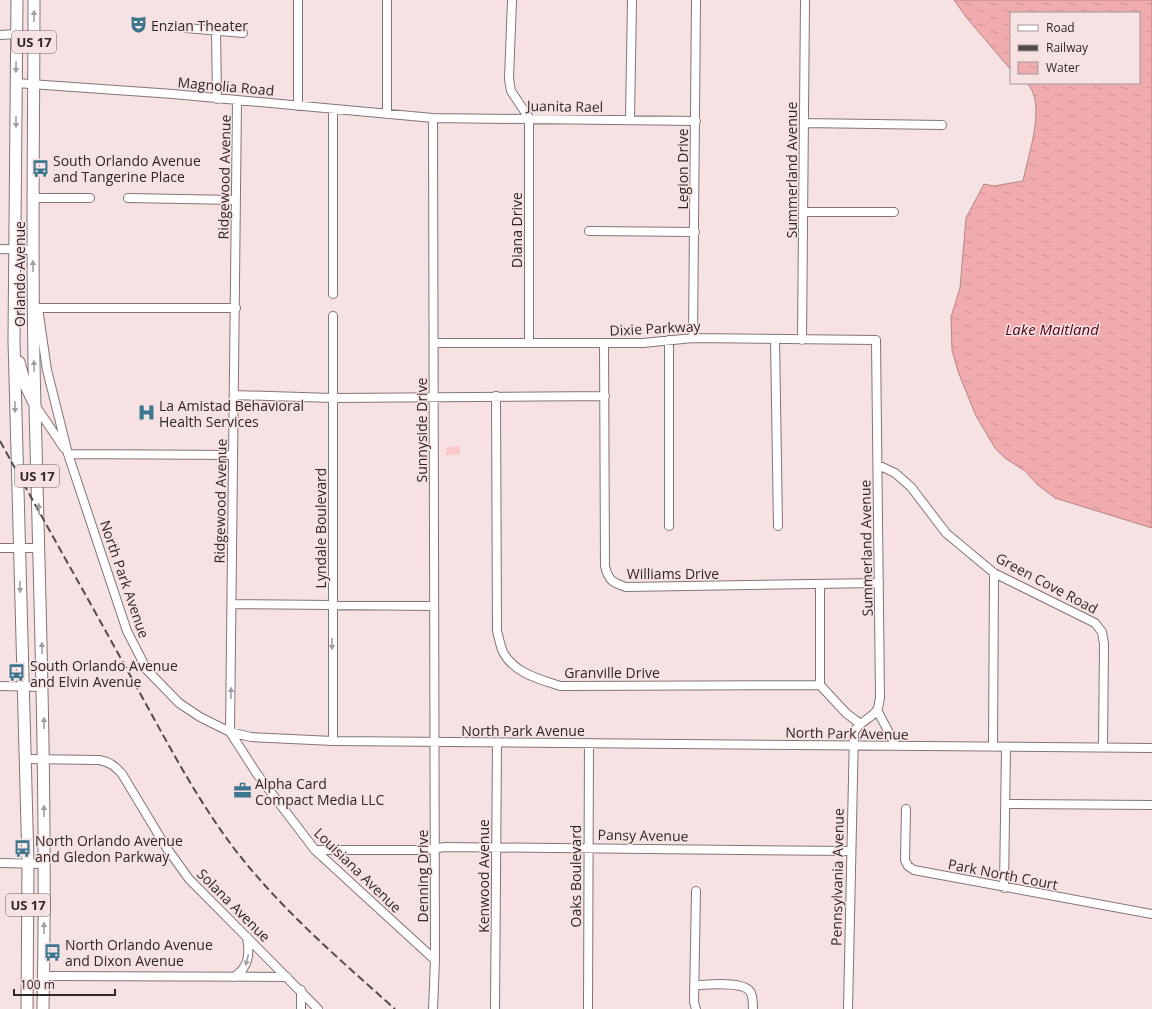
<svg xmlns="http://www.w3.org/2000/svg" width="1152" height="1009" viewBox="0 0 1152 1009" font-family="'Open Sans',sans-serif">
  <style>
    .pitch { fill: #fcc8c9 }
    .water { fill: url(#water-ripples); stroke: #b58485 }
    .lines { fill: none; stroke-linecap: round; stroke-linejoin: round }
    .minor-casing { stroke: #867475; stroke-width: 10 }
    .major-casing { stroke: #867475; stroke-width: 13 }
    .minor { stroke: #fff; stroke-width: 8 }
    .major { stroke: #fff; stroke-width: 11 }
    .rail { stroke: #534a4a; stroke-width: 2; stroke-dasharray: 8 4; stroke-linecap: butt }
    .oneway { fill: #a19e9e }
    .labels { text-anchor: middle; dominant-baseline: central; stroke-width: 3; stroke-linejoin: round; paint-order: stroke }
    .shield { fill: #f6e2e2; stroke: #6b6060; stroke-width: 1 }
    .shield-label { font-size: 13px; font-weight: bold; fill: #2f2828 }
    .poi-label { font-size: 14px; fill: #2f2828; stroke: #f6e2e2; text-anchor: start }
    .street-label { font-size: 14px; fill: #2f2828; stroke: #f6e2e2 }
    .water-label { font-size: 15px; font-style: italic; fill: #540315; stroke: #f6e2e2 }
  </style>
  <defs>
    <pattern id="water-ripples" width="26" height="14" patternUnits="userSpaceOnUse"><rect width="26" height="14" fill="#efabad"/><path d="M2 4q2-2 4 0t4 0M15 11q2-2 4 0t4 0" fill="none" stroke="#cd9395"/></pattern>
  </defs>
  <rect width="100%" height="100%" fill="#f6e2e2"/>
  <path class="pitch" d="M460,446v8l-14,1v-8z"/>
  <path class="water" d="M954,0h198v528l-97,-30 -17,-13 -13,-14 -20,-13 -10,-10 -19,-32 -17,-42 -7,-24 -1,-33 9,-29 6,-70 18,-34 10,2 29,-5c5,-26 24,-77 4,-98h112v-70h-128v57l-45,-53z"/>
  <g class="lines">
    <defs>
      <path id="minor" d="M298,0v106
        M387,0v114
        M512,0l-3,79 2,12 18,27v224
        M186,28l57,5
        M216,31l1,68
        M0,35l17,-1
        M16,83l157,11 260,24 263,3
        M630,120l2,-120
        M804,123l138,2
        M33,198h57
        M128,198l108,2
        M804,212h90
        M589,231l106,1
        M0,249l33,1
        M333,294v-185
        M37,308h199
        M38,308l9,62 21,84 59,177 20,39 32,33 21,14 30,15 21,5 82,4 819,7
        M693,338l3,-338
        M775,339l3,187
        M802,340l3,-340
        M435,343h208l50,-5 183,2 4,358c-1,3 -1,9 -3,12 -6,9 -16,10 -23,22l-6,277
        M604,343l1,223c3,14 8,17 21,21l253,-4
        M234,395l99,3 272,-2
        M496,396l1,235c2,7 3,14 6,21 11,21 36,27 57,34l260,-1
        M35,405l29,43
        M68,454l165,1
        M878,465l17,8 16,14 35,46 48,40 101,50 7,9 2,12 -1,103
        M669,526v-186
        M0,548h40
        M820,585v100l26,28 13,10
        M232,604l202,2
        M0,686l43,1
        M877,710l19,36
        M230,732l7,-631
        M230,732l27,42 58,76 120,110
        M333,741v-425
        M993,747l1,-174
        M26,759l73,1c11,2 16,6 23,14l44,73 23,32 129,130
        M1006,804l146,1
        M906,809l-1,51 3,6 6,4 238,44
        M315,850h109l21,-3 405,4
        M0,863l44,1
        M1004,888l2,-141
        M44,976l243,1
        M234,977c15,-10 16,-22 13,-40
        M694,985c13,0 51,-5 57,8 2,5 2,11 2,16
        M301,1009v-19
        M433,1009l2,-49 -2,-842
        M495,1009l2,-266
        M588,1009l1,-266
        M696,1009l-2,-7 2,-111"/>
      <path id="major" d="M17,0l-3,340 14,523 -1,146
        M34,0c0,135 -3,271 1,406 5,201 12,402 8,603
        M19,362l6,22 8,17"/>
    </defs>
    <use href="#minor" class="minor-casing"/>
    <use href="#major" class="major-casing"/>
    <use href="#minor" class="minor"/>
    <use href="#major" class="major"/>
    <path class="rail" d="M0,441c45,82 91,163 136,245 31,56 61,114 100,165 46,59 103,108 159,158"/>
  </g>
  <defs><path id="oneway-solid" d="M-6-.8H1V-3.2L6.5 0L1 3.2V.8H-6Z"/></defs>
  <g class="oneway">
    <use href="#oneway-solid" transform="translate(34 16) rotate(-90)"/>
    <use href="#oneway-solid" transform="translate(16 67) rotate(91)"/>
    <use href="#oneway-solid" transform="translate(16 122) rotate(90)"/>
    <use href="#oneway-solid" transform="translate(33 266) rotate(-91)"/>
    <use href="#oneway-solid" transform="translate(34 366) rotate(-91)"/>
    <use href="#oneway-solid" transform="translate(15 407) rotate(89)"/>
    <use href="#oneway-solid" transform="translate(39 509) rotate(-92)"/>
    <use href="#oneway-solid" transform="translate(20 587) rotate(88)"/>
    <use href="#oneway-solid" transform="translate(332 644) rotate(90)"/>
    <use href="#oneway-solid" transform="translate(42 648) rotate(-91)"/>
    <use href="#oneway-solid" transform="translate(231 693) rotate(-89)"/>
    <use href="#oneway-solid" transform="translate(44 723) rotate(-91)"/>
    <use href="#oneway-solid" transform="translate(44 811) rotate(-90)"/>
    <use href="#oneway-solid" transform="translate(44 928) rotate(-90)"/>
    <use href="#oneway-solid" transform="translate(247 960) rotate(104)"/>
  </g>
  <defs>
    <symbol id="theatre-bare" viewBox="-9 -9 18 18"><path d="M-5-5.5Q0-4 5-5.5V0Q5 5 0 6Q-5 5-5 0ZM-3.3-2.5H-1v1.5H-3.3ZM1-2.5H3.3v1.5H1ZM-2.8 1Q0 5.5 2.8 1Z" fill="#3c778f" stroke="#f6e2e2" stroke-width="2.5" paint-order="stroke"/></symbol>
    <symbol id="bus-bare" viewBox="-9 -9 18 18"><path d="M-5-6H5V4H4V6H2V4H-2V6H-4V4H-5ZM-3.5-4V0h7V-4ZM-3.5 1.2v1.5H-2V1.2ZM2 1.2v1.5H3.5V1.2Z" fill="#3c778f" stroke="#f6e2e2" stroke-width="2.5" paint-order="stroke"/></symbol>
    <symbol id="hospital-bare" viewBox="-9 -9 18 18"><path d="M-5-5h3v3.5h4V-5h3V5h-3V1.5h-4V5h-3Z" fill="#3c778f" stroke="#f6e2e2" stroke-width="2.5" paint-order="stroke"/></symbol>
    <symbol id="office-bare" viewBox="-9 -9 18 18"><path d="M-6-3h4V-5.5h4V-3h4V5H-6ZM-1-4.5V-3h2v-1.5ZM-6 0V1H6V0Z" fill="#3c778f" stroke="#f6e2e2" stroke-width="2.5" paint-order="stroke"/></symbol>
  </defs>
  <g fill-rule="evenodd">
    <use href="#theatre-bare" x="126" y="12" width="25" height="25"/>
    <use href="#bus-bare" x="28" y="156" width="25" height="25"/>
    <use href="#hospital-bare" x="134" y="400" width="25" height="25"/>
    <use href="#bus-bare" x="4" y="660" width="25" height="25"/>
    <use href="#office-bare" x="230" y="778" width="25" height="25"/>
    <use href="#bus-bare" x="10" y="836" width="25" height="25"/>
    <use href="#bus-bare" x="40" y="940" width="25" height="25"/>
  </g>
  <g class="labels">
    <g class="shield">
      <rect x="12" y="31" width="44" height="22" rx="3"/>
      <rect x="15" y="465" width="44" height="22" rx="3"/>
      <rect x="6" y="894" width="44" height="22" rx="3"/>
    </g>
    <g class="shield-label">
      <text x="34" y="42">US 17</text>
      <text x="37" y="476">US 17</text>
      <text x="28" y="905">US 17</text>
    </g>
    <g class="poi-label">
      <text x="151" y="25">Enzian Theater</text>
      <text x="53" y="160">South Orlando Avenue<tspan x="53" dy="16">and Tangerine Place</tspan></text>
      <text x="159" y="405">La Amistad Behavioral<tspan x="159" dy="16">Health Services</tspan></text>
      <text x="30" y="665">South Orlando Avenue<tspan x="30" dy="16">and Elvin Avenue</tspan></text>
      <text x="255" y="783">Alpha Card<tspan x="255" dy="16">Compact Media LLC</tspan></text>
      <text x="35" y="840">North Orlando Avenue<tspan x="35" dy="16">and Gledon Parkway</tspan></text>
      <text x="65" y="944">North Orlando Avenue<tspan x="65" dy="16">and Dixon Avenue</tspan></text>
    </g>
    <g class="street-label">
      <text transform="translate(226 86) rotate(5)">Magnolia Road</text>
      <text transform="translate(565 106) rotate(1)">Juanita Rael</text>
      <text transform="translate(682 169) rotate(-90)">Legion Drive</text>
      <text transform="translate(791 170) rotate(-90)">Summerland Avenue</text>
      <text transform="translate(224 177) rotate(-89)">Ridgewood Avenue</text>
      <text transform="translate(516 230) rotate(-90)">Diana Drive</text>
      <text transform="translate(19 274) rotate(-90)">Orlando Avenue</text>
      <text transform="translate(655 328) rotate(-3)">Dixie Parkway</text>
      <text transform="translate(421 430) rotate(-90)">Sunnyside Drive</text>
      <text transform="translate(220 501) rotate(-89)">Ridgewood Avenue</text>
      <text transform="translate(320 528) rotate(-90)">Lyndale Boulevard</text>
      <text transform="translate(866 548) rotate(-91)">Summerland Avenue</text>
      <text x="673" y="573">Williams Drive</text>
      <text transform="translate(125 579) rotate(71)">North Park Avenue</text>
      <text transform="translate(1047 583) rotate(28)">Green Cove Road</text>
      <text x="612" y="672">Granville Drive</text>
      <text x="523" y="730">North Park Avenue</text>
      <text transform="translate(847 733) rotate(1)">North Park Avenue</text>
      <text transform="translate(643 835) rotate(1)">Pansy Avenue</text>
      <text transform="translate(358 870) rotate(44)">Louisiana Avenue</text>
      <text transform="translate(1003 874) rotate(11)">Park North Court</text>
      <text transform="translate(422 876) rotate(-90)">Denning Drive</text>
      <text transform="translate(483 876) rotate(-90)">Kenwood Avenue</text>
      <text transform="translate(575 876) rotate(-90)">Oaks Boulevard</text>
      <text transform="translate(837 877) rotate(-89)">Pennsylvania Avenue</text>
      <text transform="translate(234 905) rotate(45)">Solana Avenue</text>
    </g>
    <g class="water-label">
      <text x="1052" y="329">Lake Maitland</text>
    </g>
  </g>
  <rect x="1010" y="12" width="130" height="72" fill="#f6e2e2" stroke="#a69898"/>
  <rect x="1018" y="25" width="20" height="6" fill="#ffffff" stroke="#a69898"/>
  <text x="1046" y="32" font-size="12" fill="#2f2828">Road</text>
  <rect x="1018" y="45" width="20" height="6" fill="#534a4a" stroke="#a69898"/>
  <text x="1046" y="52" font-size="12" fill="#2f2828">Railway</text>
  <rect x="1018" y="62" width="20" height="12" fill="url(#water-ripples)" stroke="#a69898"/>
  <text x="1046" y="72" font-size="12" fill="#2f2828">Water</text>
  <path d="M14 989v6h101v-6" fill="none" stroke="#2f2828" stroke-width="2"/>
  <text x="20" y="989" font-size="12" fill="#2f2828" stroke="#f6e2e2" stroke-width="3" paint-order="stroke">100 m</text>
</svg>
